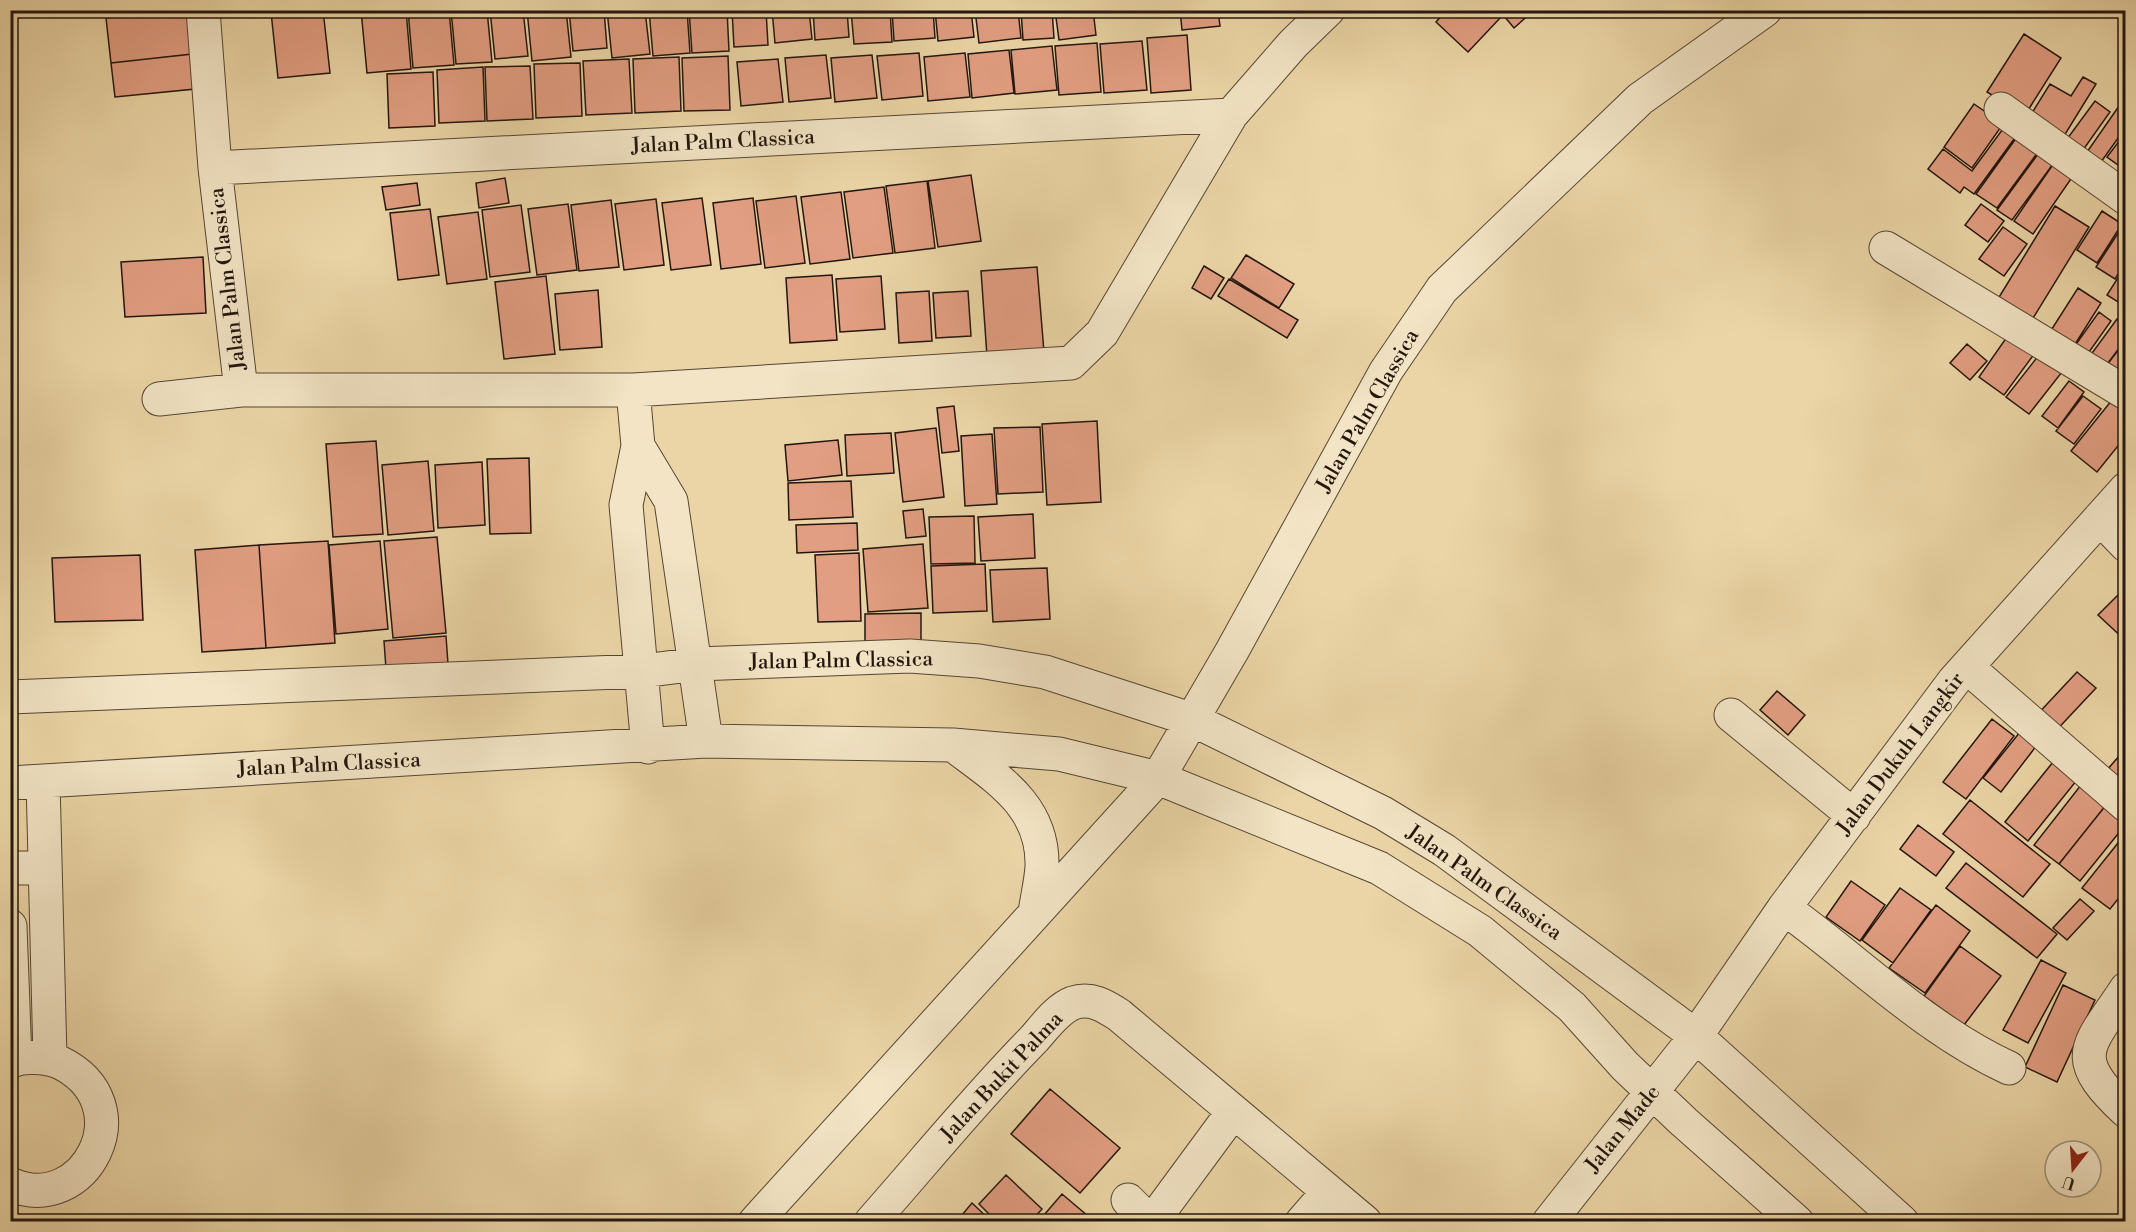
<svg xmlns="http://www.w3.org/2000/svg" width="2136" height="1232" viewBox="0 0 2136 1232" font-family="'Libre Bodoni',serif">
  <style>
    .building { fill: #e29e82; stroke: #23160e; stroke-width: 1.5 }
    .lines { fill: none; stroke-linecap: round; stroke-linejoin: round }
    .minor-casing { stroke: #554634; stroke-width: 35 }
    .minor { stroke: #f2e4c5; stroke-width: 33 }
    .labels { text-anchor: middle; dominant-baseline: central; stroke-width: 5; stroke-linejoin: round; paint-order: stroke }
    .street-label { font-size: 21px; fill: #23160e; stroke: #f2e4c5 }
  </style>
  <rect width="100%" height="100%" fill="#ebd5a6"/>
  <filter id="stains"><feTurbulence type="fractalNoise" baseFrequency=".00333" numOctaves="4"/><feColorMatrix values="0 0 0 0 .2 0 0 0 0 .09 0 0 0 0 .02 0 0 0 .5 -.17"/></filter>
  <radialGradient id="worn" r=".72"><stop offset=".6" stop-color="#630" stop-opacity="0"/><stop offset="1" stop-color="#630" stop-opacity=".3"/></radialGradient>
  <path class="building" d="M187,10l5,44 -81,9 -5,-45z
    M288,10h35l7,63 -52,5 -7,-66z
    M361,10h45l5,59 -44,4z
    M408,10h41l5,55 -41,3z
    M451,10h36l5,52 -36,2z
    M490,10h33l5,46 -33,3z
    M527,10h39l5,47 -39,4z
    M569,10h35l3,38 -34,3z
    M607,10h38l5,44 -38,4z
    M649,10h38l3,43 -37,3z
    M689,10h38l2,41 -37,2z
    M732,10h34l2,35 -34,2z
    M772,10h37l3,29 -37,4z
    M813,10h34l2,27 -34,3z
    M851,10h39l2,32 -38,2z
    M892,10h41l2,28 -41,3z
    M935,10h36l3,27 -36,4z
    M975,10h43l3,28 -42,5z
    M1021,10h31l2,28 -31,2z
    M1055,10h38l3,25 -37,5z
    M1180,10h38l2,16 -38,4z
    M1447,10h47l7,7 -33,35 -32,-30z
    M1499,10h35l-20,18z
    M2024,34l37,24 -36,57 -38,-23z
    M1187,35l4,55 -40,3 -4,-55z
    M1142,41l5,49 -43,3 -4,-49z
    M1097,43l4,49 -42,3 -4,-49z
    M1052,46l5,44 -42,4 -4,-44z
    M1009,50l5,43 -42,5 -4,-44z
    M919,53l4,43 -41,4 -5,-44z
    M965,53l5,44 -42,4 -4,-44z
    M192,54l3,35 -80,8 -4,-34z
    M826,55l5,43 -42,4 -4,-44z
    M872,55l5,43 -42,4 -4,-44z
    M728,56l2,54 -46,1 -2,-53z
    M679,57l2,54 -46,2 -2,-54z
    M629,59l3,54 -46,2 -3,-54z
    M778,59l5,43 -42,4 -4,-44z
    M580,63l2,53 -46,2 -2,-54z
    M530,66l3,53 -46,2 -2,-54z
    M483,67l2,54 -46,2 -2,-53z
    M433,72l2,54 -46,2 -2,-54z
    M2083,77l13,7 -32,52 -34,-20 20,-32 21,12z
    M2126,96v31l-25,35 -14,-10z
    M2095,101l15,11 -27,38 -16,-11z
    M1974,104l29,20 -31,44 -28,-21z
    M2005,126l12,9 -43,59 -10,-7 -4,6 -32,-24 15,-20 29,22z
    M2126,132v38h-1l-18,-13z
    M2017,137l21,15 -41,56 -21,-14z
    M2038,154l15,10 -41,56 -15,-10z
    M2054,163l19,13 -40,58 -19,-13z
    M971,175l10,66 -43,6 -10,-66z
    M505,178l4,25 -30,5 -3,-25z
    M927,181l8,67 -40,5 -9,-67z
    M417,183l3,22 -34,5 -4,-23z
    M884,187l9,66 -40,5 -9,-66z
    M841,192l9,67 -40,5 -9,-67z
    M796,196l9,67 -40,5 -9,-67z
    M702,198l9,67 -40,5 -9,-67z
    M753,198l8,66 -40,5 -8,-66z
    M656,199l8,66 -40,5 -9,-66z
    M611,200l8,67 -40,4 -8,-66z
    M568,204l9,66 -40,5 -9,-66z
    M1981,204l23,17 -16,21 -23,-17z
    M521,205l9,67 -40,5 -8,-67z
    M2055,206l34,21 -62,101 -34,-21z
    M430,209l9,66 -41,5 -8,-67z
    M2102,211l20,13 -25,39 -20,-13z
    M478,212l9,67 -40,5 -9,-67z
    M2126,221v41l-11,17 -19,-12z
    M2003,227l24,17 -23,32 -25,-17z
    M1246,255l48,29 -15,24 -48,-30z
    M203,257l3,56 -81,4 -4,-55z
    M2126,265v42l-19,-12z
    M1204,266l20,12 -13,21 -19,-11z
    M1037,267l7,85 -57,4 -6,-85z
    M832,275l5,65 -47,3 -4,-65z
    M546,276l9,78 -51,5 -9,-77z
    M881,276l4,53 -45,3 -4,-53z
    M1229,279l69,41 -11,18 -69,-42z
    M2078,288l23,15 -29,46 -24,-14z
    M598,290l4,57 -42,3 -5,-56z
    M929,291l3,50 -33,2 -3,-50z
    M968,291l3,45 -35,2 -3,-45z
    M2099,312l12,9 -29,41 -13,-8z
    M2117,319l9,5v15l-24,32 -15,-11z
    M2009,334l26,19 -31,42 -25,-18z
    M2126,340v24l-11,14 -12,-8z
    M1967,344l20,17 -17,19 -20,-17z
    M2039,355l23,17 -33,42 -23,-17z
    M2069,381l15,11 -26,36 -16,-12z
    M2083,396l18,13 -27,35 -18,-13z
    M2112,400l14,11v25l-29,36 -26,-21z
    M954,406l5,45 -17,2 -5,-45z
    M1097,421l4,81 -54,3 -5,-81z
    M1040,427l3,65 -45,2 -4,-66z
    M936,428l8,69 -41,5 -8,-69z
    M891,433l3,40 -47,3 -2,-41z
    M992,434l5,70 -32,2 -4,-70z
    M838,440l4,35 -54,6 -3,-36z
    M376,441l7,93 -50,3 -7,-93z
    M529,458l2,75 -41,1 -3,-75z
    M428,461l6,70 -46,4 -6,-70z
    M482,462l3,63 -47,3 -3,-63z
    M851,481l2,36 -64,3 -1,-37z
    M923,509l3,27 -20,2 -3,-27z
    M1033,514l2,44 -54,3 -3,-44z
    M974,516l1,47 -44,1 -2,-47z
    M857,523l1,27 -61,3 -1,-28z
    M437,537l9,96 -53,5 -9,-97z
    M328,541l7,102 -69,5 -7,-103z
    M380,541l8,88 -52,5 -7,-89z
    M923,544l5,64 -60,4 -5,-63z
    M259,545l7,103 -64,4 -7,-102z
    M859,553l2,68 -43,1 -3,-67z
    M140,555l3,65 -88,2 -3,-64z
    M985,564l2,47 -54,2 -2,-47z
    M1047,568l3,51 -57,3 -3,-52z
    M2126,587v54l-28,-26z
    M921,613v32l-56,1v-32z
    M446,636l2,28 -62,5 -2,-28z
    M2077,672l19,16 -45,48 -18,-17z
    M1777,691l28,24 -17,20 -28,-25z
    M1992,719l22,17 -48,63 -23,-17z
    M2020,732l17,13 -36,47 -18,-14z
    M2126,748v38l-19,-16z
    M2053,762l24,18 -49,61 -23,-19z
    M2081,785l25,20 -47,59 -25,-19z
    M1970,800l80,64 -27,33 -80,-63z
    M2106,805l20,15v4l-46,57 -21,-17z
    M1918,825l36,27 -18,24 -36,-27z
    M2126,833v56l-16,20 -28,-21z
    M1966,863l91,71 -20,24 -91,-70z
    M1851,881l34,24 -25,36 -34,-24z
    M1900,888l31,22 -38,53 -31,-23z
    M2080,899l14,12 -27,29 -14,-12z
    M1936,905l34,26 -45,62 -36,-25z
    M1960,946l41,30 -37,49 -40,-29z
    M2041,960l25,13 -38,70 -25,-13z
    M2063,985l32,15 -38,82 -32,-15z
    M1050,1089l70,59 -40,45 -69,-59z
    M1006,1175l36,34 -12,13h-33l-18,-18z
    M1062,1194l33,28h-57z
    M972,1203l20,19h-36z"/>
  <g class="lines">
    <defs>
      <path id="minor" d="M203,10l12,158 26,222
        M2001,109l125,89
        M215,168l1016,-53
        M1886,248l240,145
        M633,390l5,56 -12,59 22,242
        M159,399l82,-9h392l438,-27 31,-30 129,-218 62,-71 35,-34
        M638,446l33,55 35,240
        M2100,518l26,27
        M1967,667l159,138
        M10,697l633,-26 54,-7 213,-8 69,5 66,11 148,48 190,93 61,37 252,186 206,186
        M1731,715l123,101
        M953,745c43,33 91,60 89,122 -1,15 -5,31 -7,46
        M43,781l7,277
        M10,783l696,-42 247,4 106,9 99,24 221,90 101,63 92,76 53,59 59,56 113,100
        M10,868h35
        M1784,908c74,53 142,122 225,160
        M10,926l5,134
        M2126,989c-38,58 -59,67 0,122
        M10,1062c12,-7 37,-5 49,0 87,42 25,156 -49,122
        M1128,1200l22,22
        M755,1222l403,-444 74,-127 154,-280 56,-82 198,-190 125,-89
        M871,1222c54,-61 105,-124 162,-182 11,-12 24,-31 40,-37 18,-6 32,3 46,12l246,207
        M1152,1222l81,-110
        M1302,1222l26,-30
        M1549,1222l147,-186 88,-128 170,-227 172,-192"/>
    </defs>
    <use href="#minor" class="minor-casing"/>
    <use href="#minor" class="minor"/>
  </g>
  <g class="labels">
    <g class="street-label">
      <text transform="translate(723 142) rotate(-3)">Jalan Palm Classica</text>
      <text transform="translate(228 279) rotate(-97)">Jalan Palm Classica</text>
      <text transform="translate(1368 411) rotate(-60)">Jalan Palm Classica</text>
      <text transform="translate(841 661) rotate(-1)">Jalan Palm Classica</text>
      <text transform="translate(1901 754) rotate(-53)">Jalan Dukuh Langkir</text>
      <text transform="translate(329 765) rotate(-3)">Jalan Palm Classica</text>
      <text transform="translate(1484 883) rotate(35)">Jalan Palm Classica</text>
      <text transform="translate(1002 1077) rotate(-47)">Jalan Bukit Palma</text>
      <text transform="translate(1623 1129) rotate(-51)">Jalan Made</text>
    </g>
  </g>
  <rect width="2136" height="1232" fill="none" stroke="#ebd5a6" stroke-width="36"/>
  <rect x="12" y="12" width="2112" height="1208" fill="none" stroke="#23160e" stroke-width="3"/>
  <rect x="18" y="18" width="2100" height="1196" fill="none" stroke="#23160e" stroke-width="1.5"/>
  <g transform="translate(2073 1169) rotate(197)"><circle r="28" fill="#f2e4c5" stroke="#9f927c" stroke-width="1.5"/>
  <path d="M0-4.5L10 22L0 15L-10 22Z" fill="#8f2418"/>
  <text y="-9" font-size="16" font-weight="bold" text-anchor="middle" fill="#23160e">U</text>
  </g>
  <rect width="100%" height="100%" filter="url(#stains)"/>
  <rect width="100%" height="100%" fill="url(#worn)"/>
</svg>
